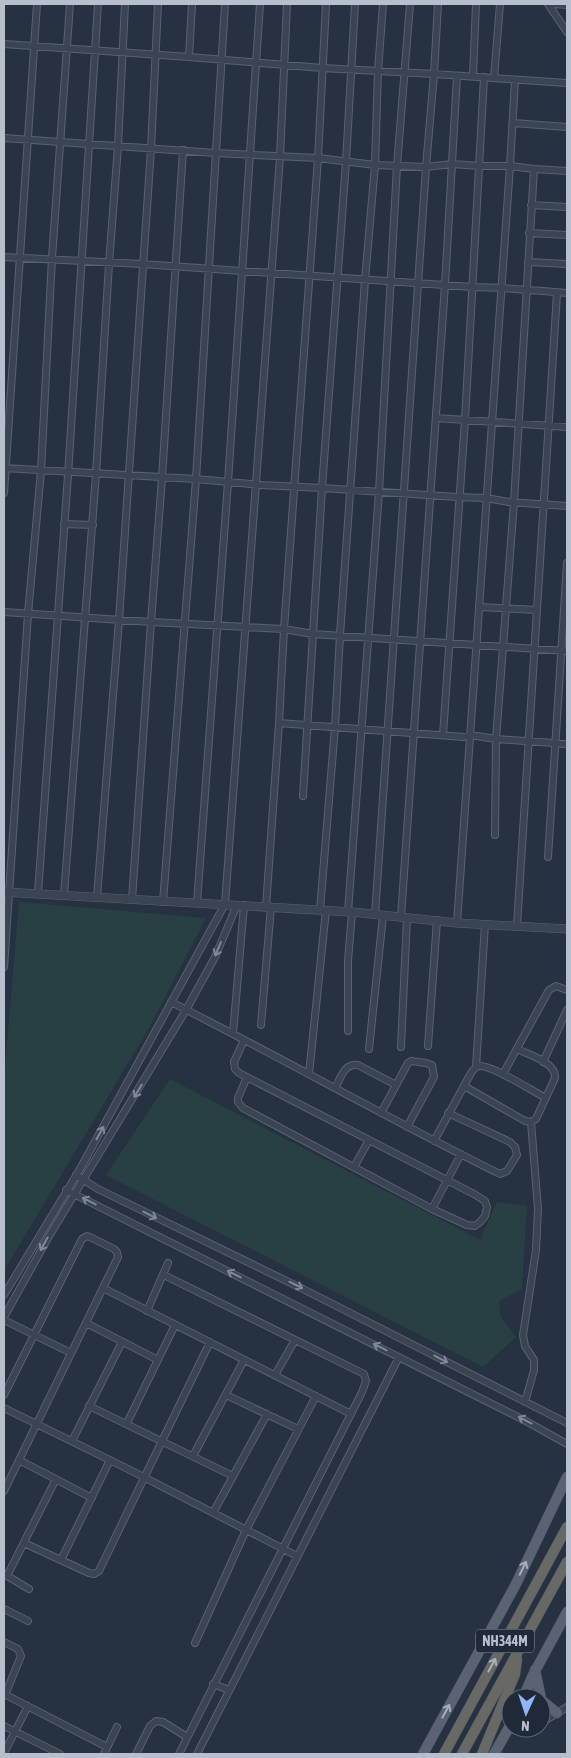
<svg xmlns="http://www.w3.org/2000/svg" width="571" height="1758" viewBox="0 0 571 1758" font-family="'Asap Condensed',sans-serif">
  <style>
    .green { fill: #284043 }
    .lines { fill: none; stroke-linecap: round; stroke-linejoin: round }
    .minor-casing { stroke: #59626f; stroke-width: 8 }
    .tertiary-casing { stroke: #59626f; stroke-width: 9 }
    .primary-casing { stroke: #444d5b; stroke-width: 11 }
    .trunk-casing { stroke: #454f5c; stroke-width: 11 }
    .minor { stroke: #3b4452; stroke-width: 6 }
    .tertiary { stroke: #3b4452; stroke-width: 8 }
    .primary { stroke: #596372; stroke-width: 10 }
    .trunk { stroke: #686865; stroke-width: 10 }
    .oneway { stroke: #808895 }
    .oneway2 { stroke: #a5adba }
    .oneway3 { stroke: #acb2bd }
    .labels { text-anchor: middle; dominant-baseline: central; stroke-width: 5; stroke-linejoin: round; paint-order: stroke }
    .shield { fill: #1f2937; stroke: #8a929f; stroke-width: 1 }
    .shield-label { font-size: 14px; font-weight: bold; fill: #b8bfcc }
  </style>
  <rect width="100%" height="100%" fill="#263242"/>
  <path class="green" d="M19,902l187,16 -57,110 -144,241 -1,-189z
    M170,1079l310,161 17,-38 30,4 -5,83 -23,12 1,15 16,21 -33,30 -377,-192z"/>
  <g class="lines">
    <defs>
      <path id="minor" d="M548,4l19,28
        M553,4l14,1
        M4,44l185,13 133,11 112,6 133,9
        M189,57l3,-53
        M473,76l3,-72
        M494,78l6,-74
        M513,123l54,4
        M4,138l211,15 103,5 57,7 51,2 26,-3 28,2h30l24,3 33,2
        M531,205l36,2
        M529,233l38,2
        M4,257l138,7 331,23c32,0 63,4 94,6
        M528,262l39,2
        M436,418l131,9
        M4,468l192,11 65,6 61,3 135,9 29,1 23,4 58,4
        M4,493l33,-489
        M64,524l29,1
        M479,607l58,3
        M4,612l147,10 133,7 29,5 254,17
        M279,723l185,14 6,-2 26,4 71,5
        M443,735l22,-315 19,-343
        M303,796l19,-308 24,-326 9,-158
        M495,835l1,-96 18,-237 20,-333
        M548,857l19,-294
        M38,893l30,-418 30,-471
        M64,895l32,-421 13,-210 9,-118 7,-142
        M97,897l22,-277 32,-471 7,-145
        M132,900l19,-278 11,-144 21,-328
        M163,902l33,-423 29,-475
        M197,903l31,-421 32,-478
        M266,907l13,-184 5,-94 34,-471 8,-154
        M320,910l15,-183 5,-92 25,-355 10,-115 3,-94 5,-67
        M348,912l31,-420 18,-326 13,-162
        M375,915l51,-748 8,-93 4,-70
        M401,917l44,-632 12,-209
        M457,923l53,-757 5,-86
        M517,926l40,-633
        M4,967l24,-353 13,-143 11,-213 18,-254
        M171,1002c111,56 218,117 329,172l7,-3 10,-16 -2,-8 -5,-5 -62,-29
        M261,1025l10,-118
        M348,1031v-70l4,-49
        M233,1034l11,-129
        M244,1040l-10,22 1,7 4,4 235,121 11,7 2,6 -2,9 -5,6 -5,4 -8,-1 -35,-16 -189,-101 -5,-6v-4l9,-21
        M428,1046l9,-126
        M401,1047l6,-129
        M369,1049l14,-133
        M543,1062l24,-52
        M476,1067l9,-143
        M309,1074l17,-164
        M503,1074l46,-84 7,-4 11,4
        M464,1086l61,35 6,1 5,-3 19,-41c1,-16 -26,-23 -38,-29
        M335,1088c6,-10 9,-25 23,-23l38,20
        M381,1113l27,-50 3,-2 15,2 6,2 2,12 -27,50
        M434,1141l37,-68c2,-3 5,-7 9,-7 14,0 52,25 66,32
        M354,1167l15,-27
        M76,1175l22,14 205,100 264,134
        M66,1190l458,230 43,24
        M432,1209l29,-55
        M164,1275l200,99 2,7 -4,11 -183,362
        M103,1288l248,126
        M4,1295l76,-126 145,-265 55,-747 7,-153
        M147,1311l21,-48
        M4,1317l44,-79 138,-228 29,-53 22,-52
        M4,1320l67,33
        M86,1323l72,37
        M275,1375l20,-35
        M4,1395l78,-156 5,-3 3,1 24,12 3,3 1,5 -114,234
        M226,1395l72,34
        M525,1402l9,-32v-10l-9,-14 -2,-11 13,-85 2,-41 -7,-87
        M89,1406l144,70
        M4,1408l122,60 171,88
        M127,1423l48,-98
        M72,1441l50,-99
        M193,1456l51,-96
        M19,1460l73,38
        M213,1513l54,-99
        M24,1543l65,30 5,1 5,-3 111,-229
        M61,1560l49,-100
        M4,1574l25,15
        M7,1576l49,-97
        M4,1609l24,12
        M4,1642l14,7 3,7 -16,39
        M195,1643l51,-113 70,-134
        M213,1684l16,6
        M4,1694l103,53
        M541,1723l26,-16
        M4,1726l56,28
        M509,1728l10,4 13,-4
        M4,1753l24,-47
        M104,1754l13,-27
        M136,1754l14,-28 6,-5 7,1 24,15
        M197,1754l202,-397"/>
      <path id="tertiary" d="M4,892l348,20 105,11 110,6"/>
      <path id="primary" d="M535,1670l6,28
        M523,1698l10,-23 34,-63
        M541,1700l16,13
        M423,1754l93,-170 51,-107
        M494,1754l17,-30"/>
      <path id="trunk" d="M444,1754l123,-227
        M462,1754l105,-192
        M482,1754l33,-80 2,-15"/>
    </defs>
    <use href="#minor" class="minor-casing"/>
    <use href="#tertiary" class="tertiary-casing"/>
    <use href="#primary" class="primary-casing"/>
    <use href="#trunk" class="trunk-casing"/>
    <use href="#minor" class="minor"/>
    <use href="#tertiary" class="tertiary"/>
    <use href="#primary" class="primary"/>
    <use href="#trunk" class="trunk"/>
  </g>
  <defs><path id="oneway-shaft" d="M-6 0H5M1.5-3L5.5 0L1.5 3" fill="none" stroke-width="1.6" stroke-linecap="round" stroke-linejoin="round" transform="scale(1.25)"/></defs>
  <g class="oneway">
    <use href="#oneway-shaft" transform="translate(218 949) rotate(113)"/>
    <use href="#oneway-shaft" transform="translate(138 1091) rotate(121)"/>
    <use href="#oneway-shaft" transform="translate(100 1133) rotate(-61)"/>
    <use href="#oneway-shaft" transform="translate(89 1201) rotate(-153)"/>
    <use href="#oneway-shaft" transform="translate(150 1215) rotate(27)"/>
    <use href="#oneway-shaft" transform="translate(44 1244) rotate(119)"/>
    <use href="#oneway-shaft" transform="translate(234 1274) rotate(-153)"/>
    <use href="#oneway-shaft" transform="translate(296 1285) rotate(26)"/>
    <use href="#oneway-shaft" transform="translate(380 1347) rotate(-153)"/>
    <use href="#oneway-shaft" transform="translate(441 1359) rotate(27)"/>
    <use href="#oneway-shaft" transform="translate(525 1420) rotate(-152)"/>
  </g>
  <g class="oneway2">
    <use href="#oneway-shaft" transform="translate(523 1568) rotate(-64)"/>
    <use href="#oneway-shaft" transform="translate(446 1711) rotate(-61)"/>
  </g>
  <use class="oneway3" href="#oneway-shaft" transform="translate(492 1665) rotate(-61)"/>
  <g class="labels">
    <rect class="shield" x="476" y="1629.5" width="58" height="23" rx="4"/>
    <g class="shield-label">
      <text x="505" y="1641">NH344M</text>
    </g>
  </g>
  <rect width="571" height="1758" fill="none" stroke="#b8bfcc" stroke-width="10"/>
  <g transform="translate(526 1713) rotate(183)"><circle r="24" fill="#1f2937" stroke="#5c6573"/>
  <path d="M0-4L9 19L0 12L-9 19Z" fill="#90b6f8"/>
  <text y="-8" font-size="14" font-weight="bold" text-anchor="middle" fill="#b8bfcc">N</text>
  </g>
</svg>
